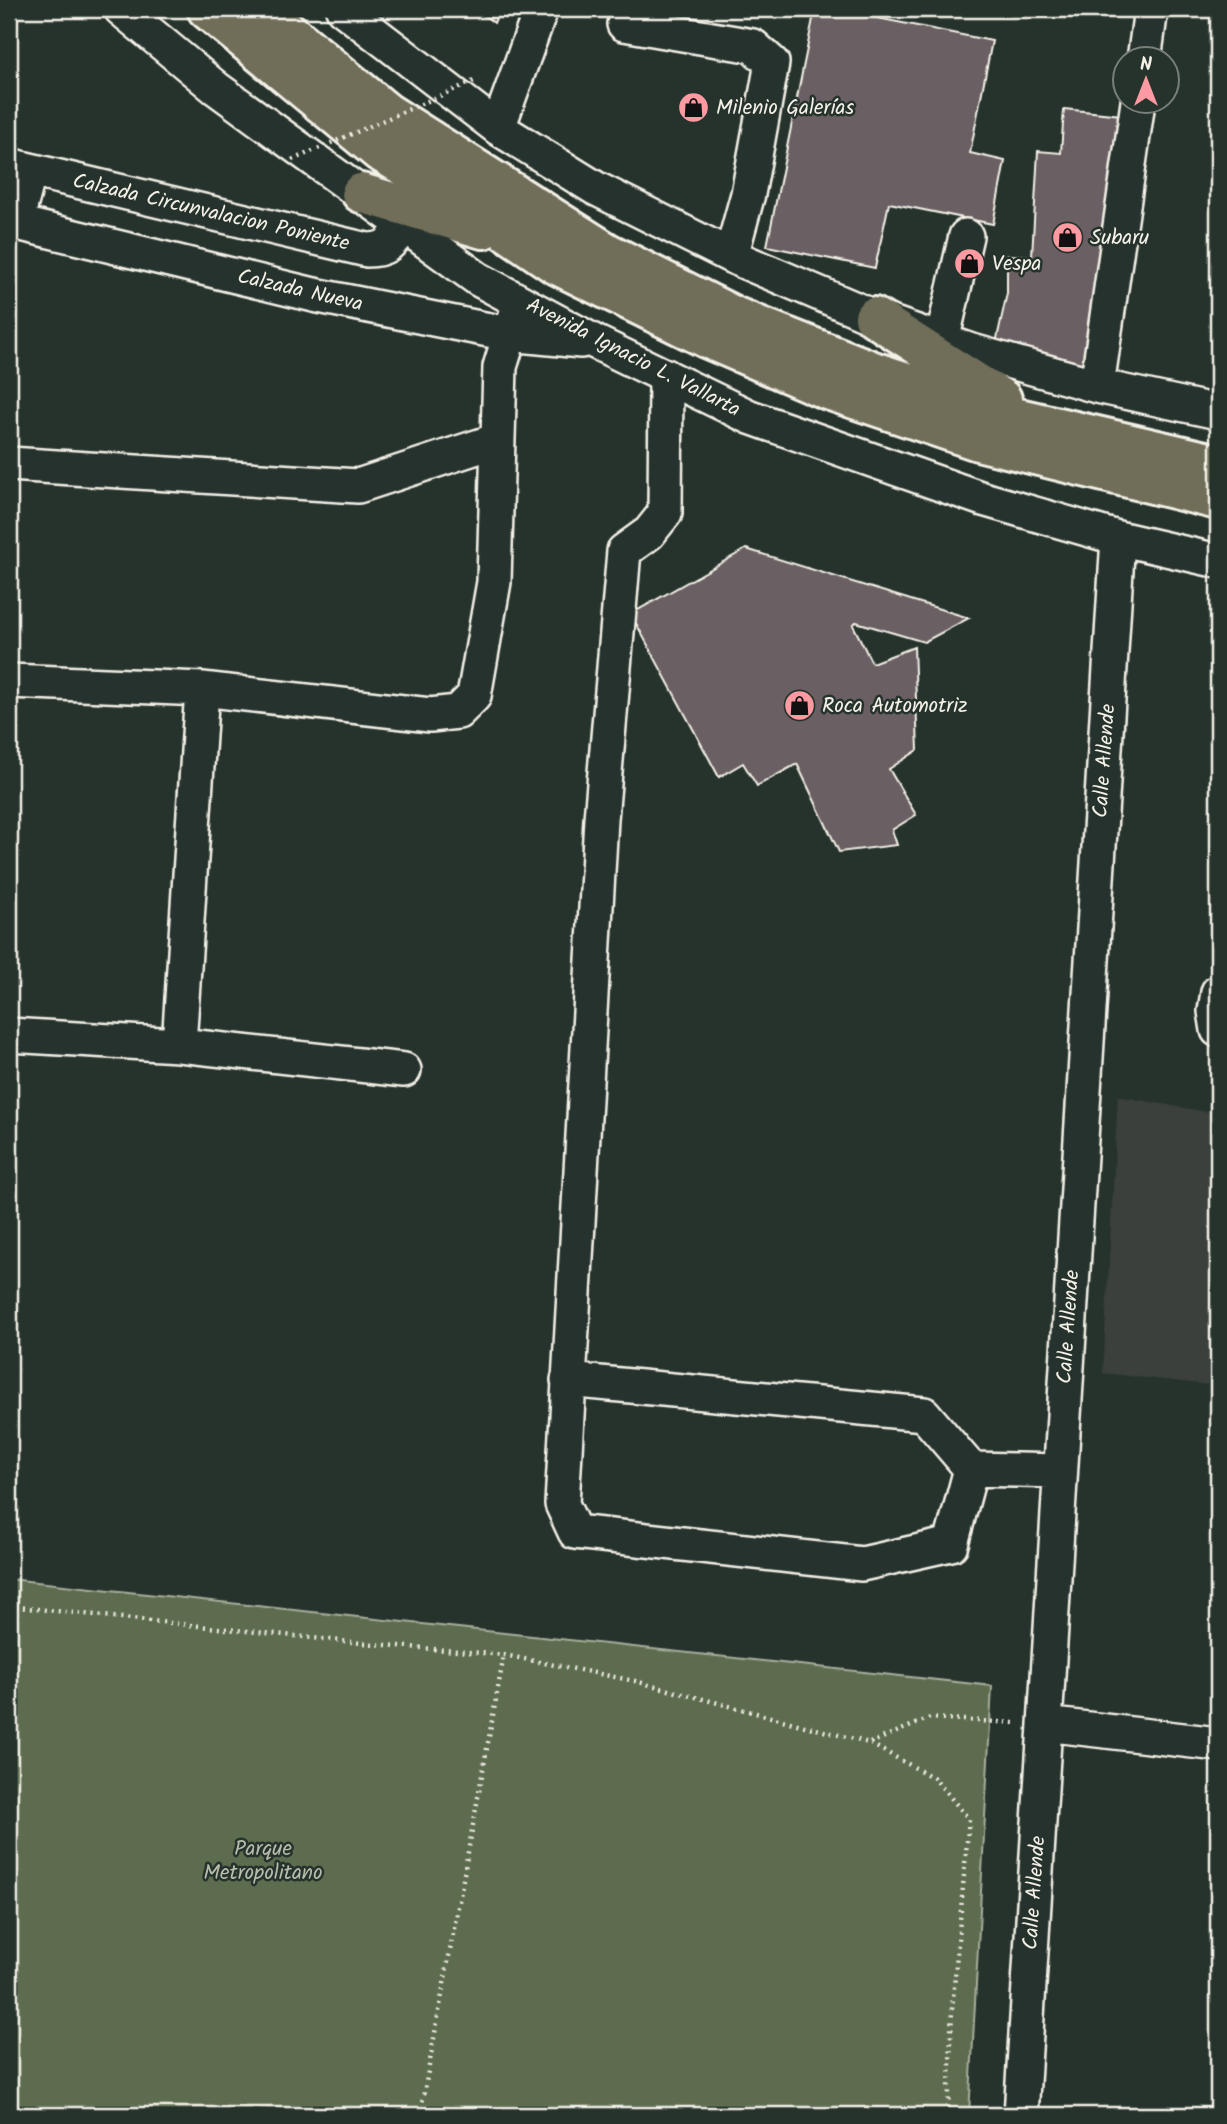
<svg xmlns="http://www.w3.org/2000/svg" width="1227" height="2124" viewBox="0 0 1227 2124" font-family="Kalam,sans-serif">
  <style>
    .built { fill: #3b403e }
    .green { fill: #5d6c4f; stroke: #a8ae9c; stroke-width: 2 }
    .building { fill: #6b6064; stroke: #f4f1e8; stroke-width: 2 }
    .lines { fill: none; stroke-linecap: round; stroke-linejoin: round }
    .minor-casing { stroke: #f4f1e8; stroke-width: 38 }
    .highway-casing { stroke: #f4f1e8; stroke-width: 44 }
    .path { stroke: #f4f1e8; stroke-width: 4.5; stroke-dasharray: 2 5; stroke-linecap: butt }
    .minor { stroke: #26332d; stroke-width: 33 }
    .highway { stroke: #706e59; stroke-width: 38 }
    .path-bridge { stroke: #f4f1e8; stroke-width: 4.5; stroke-dasharray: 2 5; stroke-linecap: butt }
    .labels { text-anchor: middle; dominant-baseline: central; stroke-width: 5; stroke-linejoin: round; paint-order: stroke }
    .poi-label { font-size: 21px; fill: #f4f1e8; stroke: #26332d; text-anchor: start }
    .street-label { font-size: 21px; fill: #f4f1e8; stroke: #26332d }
    .park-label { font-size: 21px; fill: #b8bcab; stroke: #26332d }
  </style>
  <rect width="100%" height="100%" fill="#26332d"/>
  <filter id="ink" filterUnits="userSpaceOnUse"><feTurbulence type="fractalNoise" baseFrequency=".0143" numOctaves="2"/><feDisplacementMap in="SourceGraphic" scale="14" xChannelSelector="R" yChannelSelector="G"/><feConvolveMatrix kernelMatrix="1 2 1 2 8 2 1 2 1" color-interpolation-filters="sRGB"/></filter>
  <g filter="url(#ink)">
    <path class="built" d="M1118,1096l100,18v272l-115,-13z"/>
    <path class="green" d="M9,1579l983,107 -23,429h-960z"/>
    <path class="building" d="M476,9h24l-6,14z
      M815,9h18l159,32 -22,112 35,8 -12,63 -104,-21 -14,65 -108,-22z
      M1064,109l67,7 -33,254 -102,-27 11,-50v-38l25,1 6,-105 23,2z
      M746,549l223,69 -45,24 -68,-20 -3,3 19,38 42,-16 4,103 -29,19 27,46 -24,15 5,15 -58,7 -42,-88 -40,22 -14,-23 -24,14 -88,-163z"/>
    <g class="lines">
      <defs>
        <path id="minor" d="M121,9l95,79 262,191 117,63 155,75 233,82 135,39 100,23
          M343,9l155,119 97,60 136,68 143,61 98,34 125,35 121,26
          M624,24l129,22 19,17 -24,131 -17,62
          M1144,60l7,-51
          M498,128l43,-119
          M9,165l358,85c22,0 25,-9 37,-25
          M9,221l305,74 195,39 72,7
          M16,223l14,-53
          M942,341l24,-105
          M1097,386l41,-284
          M9,464l349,22 140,-46
          M9,681l193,8 228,26 28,-3 16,-16 20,-114 6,-215 20,-65
          M1218,992l-3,19 3,19
          M9,1035l170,10 225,25
          M179,1045l23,-356
          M568,1380l356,34 47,55 -20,75 -89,20 -287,-32 -13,-28 38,-667 1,-18 23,-268 25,-18 16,-20 1,-137
          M971,1469l89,2
          M1045,1724l173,20
          M1021,2115l97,-1577"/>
        <path id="highway" d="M207,9l173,143 79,47 96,65 151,74 119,51 153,52 240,59
          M261,9l125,103 222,141 128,64 137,54 137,45 208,48
          M361,193l122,36
          M874,317l128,82"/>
      </defs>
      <use href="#minor" class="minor-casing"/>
      <use href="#highway" class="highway-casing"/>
      <path class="path" d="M9,1606l342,36 153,13 131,26 234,62 65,35 35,41 -17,191 -4,105
        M870,1743l60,-25 84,5
        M420,2115l84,-460"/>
      <use href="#minor" class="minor"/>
      <use href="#highway" class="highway"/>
      <path class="path-bridge" d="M292,160l182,-79"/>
    </g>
  </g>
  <defs>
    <symbol id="shop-disc" viewBox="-11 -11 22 22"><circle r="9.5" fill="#ff9aa2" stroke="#26332d"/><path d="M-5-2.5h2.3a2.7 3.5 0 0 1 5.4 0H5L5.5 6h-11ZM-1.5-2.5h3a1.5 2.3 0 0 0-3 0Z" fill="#111"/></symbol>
  </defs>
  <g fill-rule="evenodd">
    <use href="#shop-disc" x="676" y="90" width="35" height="35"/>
    <use href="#shop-disc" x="1050" y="220" width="35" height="35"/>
    <use href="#shop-disc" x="952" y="246" width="35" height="35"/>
    <use href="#shop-disc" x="782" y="688" width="35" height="35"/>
  </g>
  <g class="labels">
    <g class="poi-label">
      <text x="716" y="108">Milenio Galerías</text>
      <text x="1090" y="238">Subaru</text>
      <text x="992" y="264">Vespa</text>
      <text x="822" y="706">Roca Automotriz</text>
    </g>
    <g class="street-label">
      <text transform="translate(211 213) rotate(13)">Calzada Circunvalacion Poniente</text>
      <text transform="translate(300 291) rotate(13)">Calzada Nueva</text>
      <text transform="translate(633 358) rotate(27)">Avenida Ignacio L. Vallarta</text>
      <text transform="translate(1105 761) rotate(-86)">Calle Allende</text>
      <text transform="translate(1069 1327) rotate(-86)">Calle Allende</text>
      <text transform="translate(1035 1893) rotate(-86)">Calle Allende</text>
    </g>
    <g class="park-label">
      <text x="263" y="1849">Parque<tspan x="263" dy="24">Metropolitano</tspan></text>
    </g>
  </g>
  <rect width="1227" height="2124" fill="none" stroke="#26332d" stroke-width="35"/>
  <rect x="18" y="18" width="1192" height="2089" fill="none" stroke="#f4f1e8" stroke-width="2.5" filter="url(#ink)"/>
  <g transform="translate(1146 80)"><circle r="33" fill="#26332d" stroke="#787f78" stroke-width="2"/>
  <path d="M0-5L12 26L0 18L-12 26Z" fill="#ff9aa2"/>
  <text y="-10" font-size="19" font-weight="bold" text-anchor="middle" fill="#f4f1e8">N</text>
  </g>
</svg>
